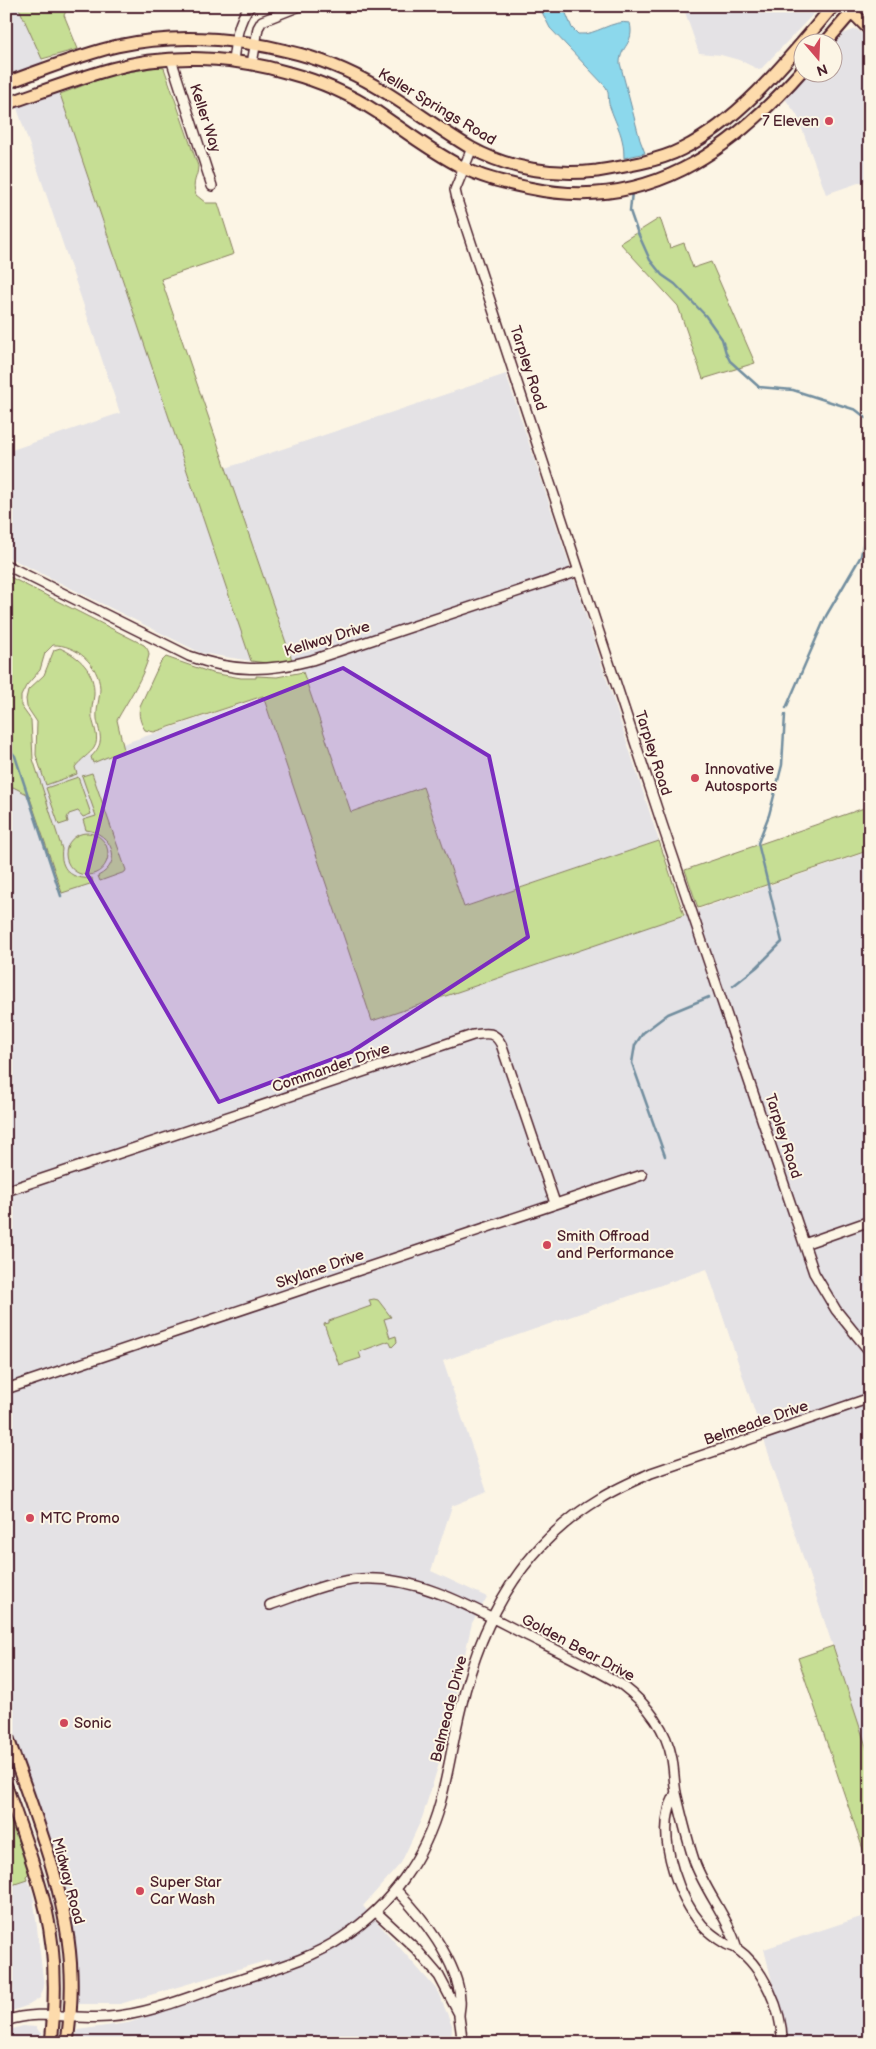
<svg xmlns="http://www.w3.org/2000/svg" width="876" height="2049" viewBox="0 0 876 2049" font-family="'Balsamiq Sans',sans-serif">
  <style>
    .built { fill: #e4e2e5 }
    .green { fill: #c6de94; stroke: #887e60 }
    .water { fill: #8cd8ec; stroke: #728e9f }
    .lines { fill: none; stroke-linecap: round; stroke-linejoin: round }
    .stream { stroke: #728e9f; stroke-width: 2.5 }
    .minor-casing { stroke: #4a1f2b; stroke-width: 12 }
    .major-casing { stroke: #4a1f2b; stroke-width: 15 }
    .minor { stroke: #fcf5e5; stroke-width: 9 }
    .major { stroke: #fddbac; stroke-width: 11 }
    .marked { fill: #7b2cbf; fill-opacity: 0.2; stroke: #7b2cbf; stroke-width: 4; stroke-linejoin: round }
    .poi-dot { fill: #d1495b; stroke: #fcf5e5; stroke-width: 2 }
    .labels { text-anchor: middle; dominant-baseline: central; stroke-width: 4; stroke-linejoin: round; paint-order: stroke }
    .street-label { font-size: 15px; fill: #4a1f2b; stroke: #fcf5e5 }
    .poi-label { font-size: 15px; fill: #4a1f2b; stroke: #fcf5e5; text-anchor: start }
  </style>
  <rect width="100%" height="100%" fill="#fcf5e5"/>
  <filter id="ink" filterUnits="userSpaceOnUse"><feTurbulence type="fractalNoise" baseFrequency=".02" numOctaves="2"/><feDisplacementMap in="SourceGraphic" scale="10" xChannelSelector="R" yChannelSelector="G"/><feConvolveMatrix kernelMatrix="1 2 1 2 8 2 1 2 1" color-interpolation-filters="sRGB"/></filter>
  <g filter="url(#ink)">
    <path class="built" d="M6,6h12l27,59 -39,13z
      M683,6h138l-61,64 -21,-10 -18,-5 -22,-2z
      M856,29l7,5 7,9v136l-44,15 -29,-79 -14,-19 24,-23 27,-1v-27l9,-11z
      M58,91l2,3 191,567 -50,-8 -195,-97v-104l114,-39 -104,-308z
      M506,374l63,189 90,278 -195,66 -41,-119 -72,24 -48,-140 -13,-15 -64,-189z
      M263,697l110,323 497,-169v907l-163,-489 -264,92 44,131 -35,14 -21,65 56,26 -15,26 -30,131 -20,64 -21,45 -38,43 74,84 15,35 -1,18h-375l1,-13 51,-7 151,-50 -10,-13 -149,44h-42l-1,-42 -12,-70 -59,-180v-929z
      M6,1817l27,77 11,93 -4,11 -11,7 -23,8z
      M870,1914v129h-83l-23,-94z
      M23,2026l13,1 9,12v4h-39v-12z"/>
    <path class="green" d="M18,6h51l-5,9 14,34 -36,10z
      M157,67l7,1 34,98c0,12 -7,15 -2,29l10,8h12l16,51 -73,25 131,381 -26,3 -15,-2 -191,-567 51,-19z
      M660,218l10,30 14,-5 9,25 18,-6 44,101 -52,16 -25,-73 -58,-63z
      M6,575l138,70c3,3 5,6 5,10 -4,20 -22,47 -32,65l7,30 -31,13 -2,-6c14,-15 9,-20 6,-38 -1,-11 3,-21 3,-31 -1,-23 -24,-44 -47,-43l-8,8 -5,17 -14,16 -5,10v10l10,14 2,39 29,90c-3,20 10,31 30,29l1,5 -31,10 -33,-98 -16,-8 -7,2z
      M60,648c20,9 35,23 34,47 -1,8 -3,14 -2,23 2,9 8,21 2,30 -4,6 -13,11 -19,19l2,7 -31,11 -10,-30 1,-33 -10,-15 -1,-8 2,-9 16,-15 10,-25z
      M166,657l46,16 29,5h15v-2l21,1 26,-5 48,140 72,-25 41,120 195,-66 25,74 -312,106 -109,-325 -109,36 -9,-2c-5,-8 -7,-15 -5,-24l20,-43z
      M92,773l34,97 -1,2 -25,9 -2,-5c26,-13 14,-43 -12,-46l-3,-10 13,-4 -14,-40z
      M78,777l13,37 -8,3 -5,-6 -9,3 -2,4 1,4 -9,3 -13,-37z
      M870,806v44l-172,58 -13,-38z
      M66 854a21 21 0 1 1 42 0a21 21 0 1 1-42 0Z
      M374,1299l4,1 13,17 -7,2 6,19 6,-2 1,6 -5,5 -3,-6 -30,11 2,6 -22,7 -15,-41 5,-1v-2l42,-15 -2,-6z
      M833,1646l37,112v112l-72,-212z
      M6,1805l23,68 -3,3 1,4 -21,7z"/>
    <path class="water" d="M539,6h24l9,22 6,6c18,2 34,-15 52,-11 5,21 -10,23 -10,40l20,77 5,13 -21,5c0,-23 -7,-31 -14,-51 -3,-7 0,-13 -4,-20l-56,-59z"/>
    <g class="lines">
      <path class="stream" d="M632,192l-2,19 7,20 13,29 12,15 13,9 30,31 17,24 4,14 4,8 29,26 34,3 63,20 14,11
        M786,708l40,-92 35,-60 9,-49
        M6,745l9,11 46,140
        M733,986l24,-19 25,-25 -24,-99 11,-28 13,-50 3,-50
        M665,1156l-33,-93 3,-18 8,-12 25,-19 41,-17"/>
      <defs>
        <path id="minor" d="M171,59l41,127
          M233,61c2,-17 5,-41 17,-55
          M252,64l6,-36 4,-7 38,-15
          M472,148l-17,42 3,13 204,621 152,449 22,37 34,42
          M6,565l183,91c44,16 78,16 123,4l267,-89
          M6,1191l467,-156c14,-2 21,-4 28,9l54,159
          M804,1244l66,-23
          M6,1389l636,-214
          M270,1605c29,-10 60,-24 91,-26 60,-3 115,31 167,57 32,16 64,31 94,49 25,19 44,43 50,74 2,11 2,23 4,34 5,21 12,50 19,70 11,29 35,58 42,86
          M676,1792c-2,6 -6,12 -7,18 -9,35 10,88 33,115 6,7 16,14 24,19 3,2 8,2 11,5 26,18 46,63 45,94
          M396,1890c25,25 63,73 64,110 1,5 -1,10 -1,16 1,9 3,18 3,27
          M376,1912l40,37 23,27 20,38
          M6,2021c34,-12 68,-1 103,-4 41,-3 82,-21 121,-34 39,-13 80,-23 113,-46 48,-32 82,-79 97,-134 9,-32 13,-64 21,-96 20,-86 62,-163 140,-209 16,-10 33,-17 50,-25l219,-75"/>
        <path id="major" d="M846,6l24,24
          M826,42l31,-36
          M6,83c37,-13 73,-28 111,-37 55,-12 115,-9 170,5 31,7 63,20 90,36 32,19 62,42 94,61 38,21 83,28 126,23 25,-4 62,-10 85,-22 59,-29 109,-93 151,-143
          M6,104c35,-12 69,-25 105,-35 57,-16 121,-13 178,4 30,8 62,22 88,39 28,19 55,40 85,55 20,11 45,16 67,21 117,25 201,-35 275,-120
          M6,1733c26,75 63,162 65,241 1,23 -1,46 -4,69
          M6,1786c14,40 30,81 40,124 10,43 10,89 5,133"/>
      </defs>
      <use href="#minor" class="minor-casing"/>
      <use href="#major" class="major-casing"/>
      <use href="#minor" class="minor"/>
      <use href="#major" class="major"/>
    </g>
  </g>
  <path class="marked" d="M343,668l146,88 39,181 -177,115 -132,50 -132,-228 28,-116z"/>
  <g class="poi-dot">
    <circle cx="829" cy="121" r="5"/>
    <circle cx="695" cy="778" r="5"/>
    <circle cx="547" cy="1245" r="5"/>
    <circle cx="30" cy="1518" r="5"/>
    <circle cx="64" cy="1723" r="5"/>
    <circle cx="140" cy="1891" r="5"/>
  </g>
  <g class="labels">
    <g class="street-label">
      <text transform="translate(437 107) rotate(31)">Keller Springs Road</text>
      <text transform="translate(205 118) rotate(72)">Keller Way</text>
      <text transform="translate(528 368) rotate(72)">Tarpley Road</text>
      <text transform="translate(327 639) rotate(-17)">Kellway Drive</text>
      <text transform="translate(653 753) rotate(72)">Tarpley Road</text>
      <text transform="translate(331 1068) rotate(-19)">Commander Drive</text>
      <text transform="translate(783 1136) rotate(72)">Tarpley Road</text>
      <text transform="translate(320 1269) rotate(-19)">Skylane Drive</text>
      <text transform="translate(756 1423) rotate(-19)">Belmeade Drive</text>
      <text transform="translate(578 1648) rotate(28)">Golden Bear Drive</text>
      <text transform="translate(449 1709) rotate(-76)">Belmeade Drive</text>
      <text transform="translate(68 1881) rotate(75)">Midway Road</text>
    </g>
    <g class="poi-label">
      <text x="819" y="121" text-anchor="end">7 Eleven</text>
      <text x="705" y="769">Innovative<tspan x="705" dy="17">Autosports</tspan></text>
      <text x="557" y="1236">Smith Offroad<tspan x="557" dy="17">and Performance</tspan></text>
      <text x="40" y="1518">MTC Promo</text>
      <text x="74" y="1723">Sonic</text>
      <text x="150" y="1882">Super Star<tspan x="150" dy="17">Car Wash</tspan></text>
    </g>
  </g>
  <rect width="876" height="2049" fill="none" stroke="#fcf5e5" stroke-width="25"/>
  <rect x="12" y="12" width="851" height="2024" fill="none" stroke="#4a1f2b" stroke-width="2" filter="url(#ink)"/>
  <g transform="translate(818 58) rotate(161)"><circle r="24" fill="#fcf5e5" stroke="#b59f9b"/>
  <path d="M0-4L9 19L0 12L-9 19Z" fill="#d1495b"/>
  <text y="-8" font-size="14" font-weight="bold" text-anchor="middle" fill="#4a1f2b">N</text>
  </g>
</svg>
